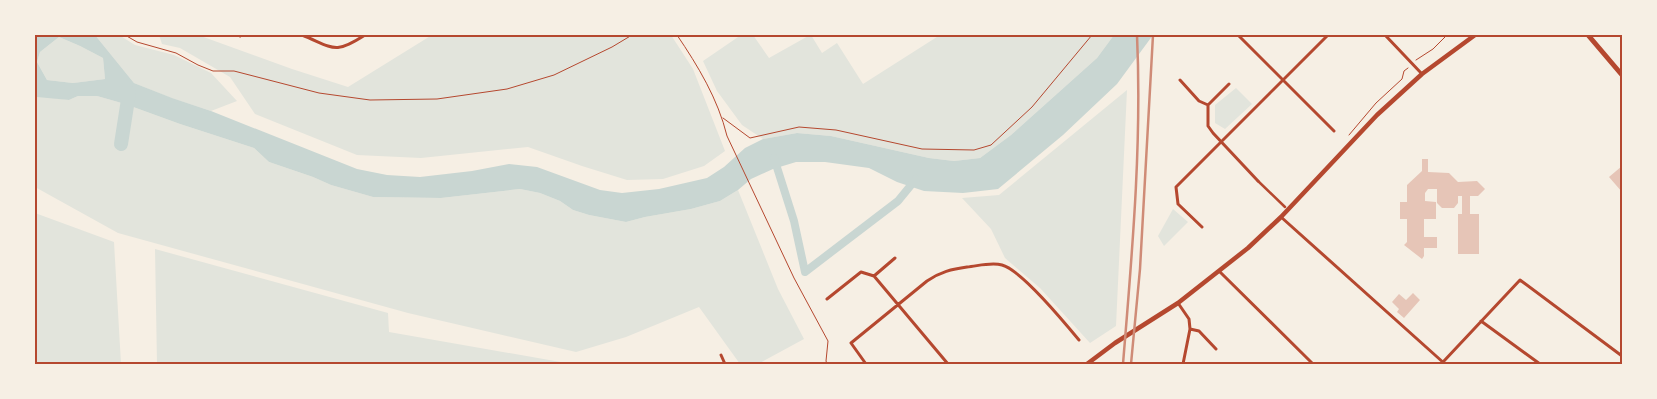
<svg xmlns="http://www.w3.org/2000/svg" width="1657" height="399" viewBox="0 0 1657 399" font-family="Poppins,sans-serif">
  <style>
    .green { fill: #e2e4dc }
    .water { fill: #c9d6d2; fill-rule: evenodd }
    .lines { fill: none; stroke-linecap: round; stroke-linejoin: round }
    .canal { stroke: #c9d6d2; stroke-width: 8 }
    .river { stroke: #c9d6d2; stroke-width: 14 }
    .building { fill: #e6c5b7 }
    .path { stroke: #b5482f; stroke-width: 1 }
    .pedestrian { stroke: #b5482f; stroke-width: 2.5 }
    .minor { stroke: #b5482f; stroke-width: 3 }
    .secondary { stroke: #b5482f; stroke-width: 4.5 }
    .primary { stroke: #b5482f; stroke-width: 5 }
    .rail { stroke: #cf8b77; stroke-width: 2.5 }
    .neatline { fill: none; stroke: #b5482f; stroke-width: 2 }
  </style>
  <rect width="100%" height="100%" fill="#f6efe4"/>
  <path class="green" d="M95,35h24l16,10 39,10 37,18 26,28 -26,10 -40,-13 -37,-15z
    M159,35h39l94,34 56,18 84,-52h239l22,34 32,82 -21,15 -41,13 -36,1 -45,-14 -54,-19 -107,11 -64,-3 -102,-41 -25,-37 -50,-29 -18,-4z
    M741,35h12l16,23 41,-23h1l11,18 15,-10 26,41 77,-49h174l-17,23 -86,77 -31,23 -26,3 -25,-3 -98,-22 -34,-3 -34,6 -21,-14 -25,-34 -14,-30z
    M59,37l21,9 23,12 2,21 -32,4 -26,-3 -10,-18 3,-10z
    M1236,88l16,16 -27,25 -10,-6v-18z
    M1127,90l-11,236 -26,17 -50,-55 -35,-30 -14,-29 -29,-31 37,-3z
    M35,95l34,5 9,-4h19l28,8 55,20 74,24 15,14 44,15 18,8 42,12 68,1 79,-9 20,4 20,8 13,9 16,5 37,7 19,-5 46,-8 29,-8 18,-11 40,99 26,50 -46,25h-18l-41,-57 -73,30 -50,15 -168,-39 -290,-80 -83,-46z
    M1173,209l15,13 -24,24 -6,-10z
    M35,213l79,29 7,122h-86z
    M155,249l233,64 1,19 183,32h-415z"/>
  <path class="water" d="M35,35h60l39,48 38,15 39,13 146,58 30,6 33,2 52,-6 37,-7 28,3 63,23 22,3 37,-4 48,-11 17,-11 21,-19 18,-9 34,-6 34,3 98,22 25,3 26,-3 31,-23 86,-77 17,-23h39l-36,49 -54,51 -65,54 -35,4 -39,-2 -27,-9 -28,-14 -44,-6h-29l-23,7 -22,10 -13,11 -18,11 -29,8 -46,8 -19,5 -37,-7 -16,-5 -13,-9 -20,-8 -20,-4 -79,9 -68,-1 -42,-12 -18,-8 -44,-15 -15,-14 -74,-24 -55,-20 -28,-8h-19l-9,4 -32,-3 -2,-2zM59,37l21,9 23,12 2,21 -32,4 -26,-3 -10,-18 3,-10z"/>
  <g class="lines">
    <path class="canal" d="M774,158l20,63 11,51 93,-71 18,-22"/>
    <path class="river" d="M121,144l8,-51h-6"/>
  </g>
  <path class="building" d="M1422,159h6v13l21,1 9,9 19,-1 8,8 -7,7h-8v18h9v40h-21v-40h4v-18h-4v7l-4,5h-12l-5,-5v-14h-9l-3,4v8l11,1v17h-12v18h13v11h-13v8l-2,3 -18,-14 3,-3v-23h-7v-17h7v-17l15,-14z
    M1622,166v26l-13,-15z
    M1413,293l7,7 -16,18 -7,-6 2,-3 -7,-7 7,-8 7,6z"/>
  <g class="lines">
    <path class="path" d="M125,35l12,7 39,11 22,12 15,6h21l85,22 51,7 67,-1 70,-10 47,-14 58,-28 20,-12
      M677,35c21,31 41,64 50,101l67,142 34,63 -2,20 1,3
      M1416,60l17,-11 14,-14
      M723,118l27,20 49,-11 37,3 86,19 52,1 17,-5 41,-38 60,-72
      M1349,135l27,-32 26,-24 2,-8 4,-3"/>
    <path class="pedestrian" d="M1258,181l27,26"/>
    <path class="minor" d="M238,35l2,1
      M302,35c32,13 32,20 63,0
      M1385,35l37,39
      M1239,36l95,95
      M1180,80l19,21 9,4v21l5,7 45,48
      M1208,105l21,-21
      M1281,217l164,147
      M1202,227l-24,-23 -2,-17 152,-152
      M1219,271l94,93
      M874,276l21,-18
      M827,299l34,-27 13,4 74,88
      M1178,303l11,16 1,10 -7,35
      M1481,321l59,43
      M1190,329l9,2 17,18
      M721,355l4,9
      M1443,362l77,-82 102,76
      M866,364l-15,-21 76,-62c13,-9 25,-12 40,-14 11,-1 24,-5 35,-2 19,5 63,58 77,75"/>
    <path class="secondary" d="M1087,364l28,-21 63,-40 70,-55 33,-31 96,-102 45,-41 53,-39"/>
    <path class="primary" d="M1588,35l34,40"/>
    <path class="rail" d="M1123,364c9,-110 19,-219 14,-329
      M1131,364l9,-95 13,-234"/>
  </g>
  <rect width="1657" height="399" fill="none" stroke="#f6efe4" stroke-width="72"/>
  <rect x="36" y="36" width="1585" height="327" class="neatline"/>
</svg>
